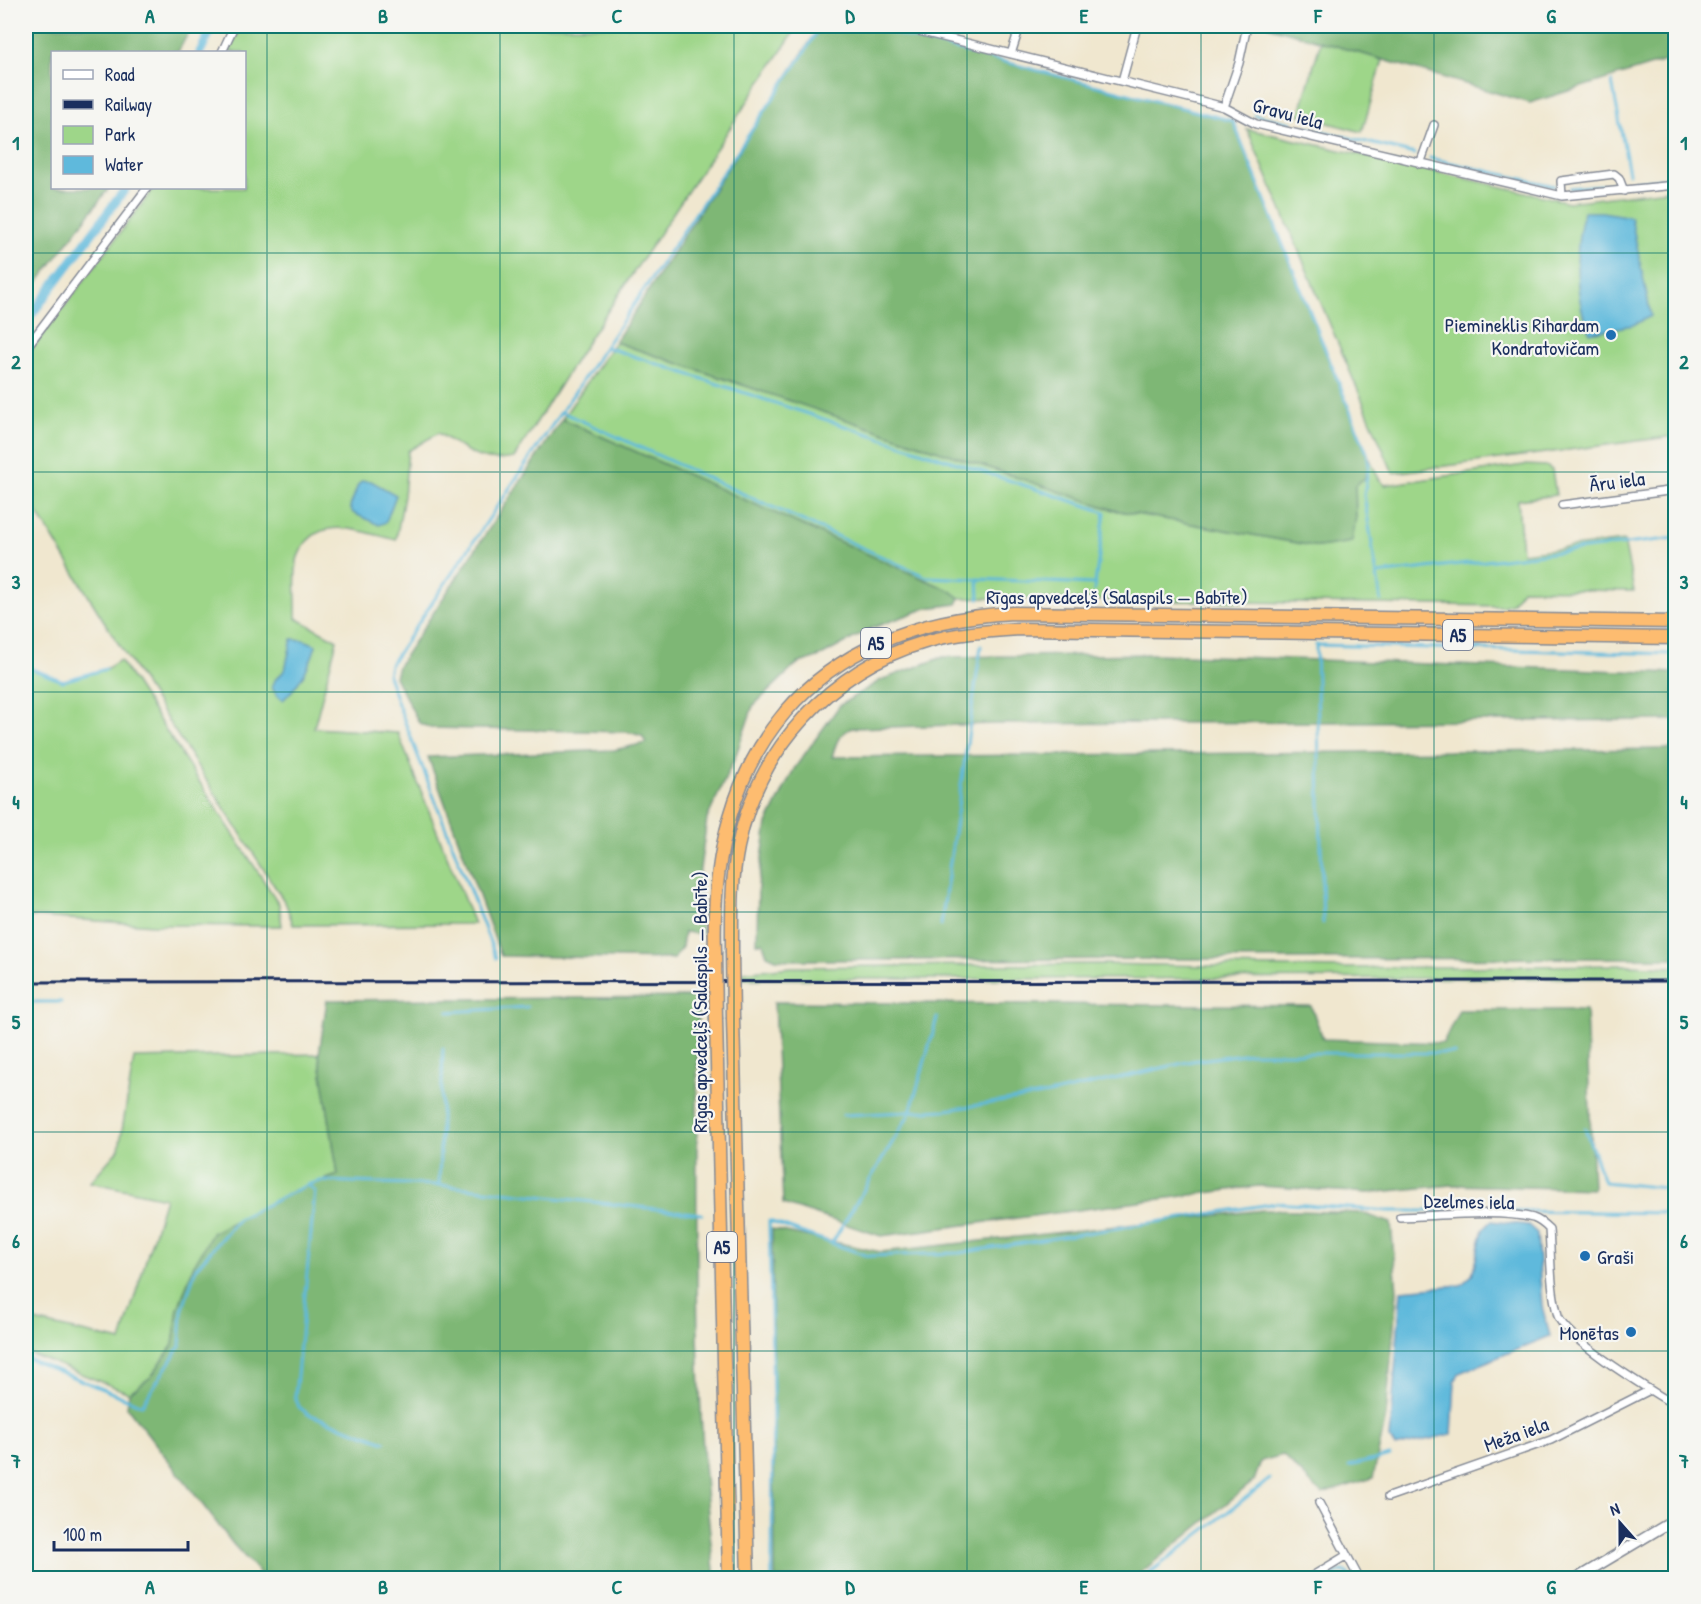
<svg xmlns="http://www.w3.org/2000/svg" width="1701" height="1604" viewBox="0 0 1701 1604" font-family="'Patrick Hand',sans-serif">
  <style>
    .green { fill: #9ed689; stroke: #5c8274; stroke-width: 1.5 }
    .forest { fill: #7eb775; stroke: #4c736a; stroke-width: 1.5 }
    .water { fill: #5fb9dc; stroke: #3d749d; stroke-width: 1.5 }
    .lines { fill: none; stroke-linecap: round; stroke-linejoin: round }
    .stream { stroke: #5fb9dc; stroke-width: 3 }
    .canal { stroke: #5fb9dc; stroke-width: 9 }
    .minor-casing { stroke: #868b96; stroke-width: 10 }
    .tertiary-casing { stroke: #868b96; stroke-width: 12 }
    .trunk-casing { stroke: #868b96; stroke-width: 15 }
    .minor { stroke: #fff; stroke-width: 7 }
    .tertiary { stroke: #fff; stroke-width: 9 }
    .trunk { stroke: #fdbc6f; stroke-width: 12 }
    .rail { stroke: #1b2f5e; stroke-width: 3 }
    .trunk-bridge-casing { stroke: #868b96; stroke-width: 15; stroke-linecap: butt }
    .trunk-bridge { stroke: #fdbc6f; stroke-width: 12 }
    .grid { fill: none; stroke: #0f766e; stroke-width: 1.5; stroke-opacity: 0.55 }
    .poi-dot { fill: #1f6fb2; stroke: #f6f6f2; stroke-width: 2 }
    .labels { text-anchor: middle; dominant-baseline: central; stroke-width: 4.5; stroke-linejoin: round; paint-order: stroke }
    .shield { fill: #f6f6f2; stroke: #5d6b8a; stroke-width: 1.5 }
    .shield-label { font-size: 18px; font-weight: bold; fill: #1b2f5e }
    .street-label { font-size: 20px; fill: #1b2f5e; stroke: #f6f6f2 }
    .poi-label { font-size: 20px; fill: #1b2f5e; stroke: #f6f6f2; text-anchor: end }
    .neatline { fill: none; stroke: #0f766e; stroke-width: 2 }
    .grid-label { font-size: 20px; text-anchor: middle; font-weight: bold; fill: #0f766e }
  </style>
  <rect width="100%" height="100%" fill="#f6f6f2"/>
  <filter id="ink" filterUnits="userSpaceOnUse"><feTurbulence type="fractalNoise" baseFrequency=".0167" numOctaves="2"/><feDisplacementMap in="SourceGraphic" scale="12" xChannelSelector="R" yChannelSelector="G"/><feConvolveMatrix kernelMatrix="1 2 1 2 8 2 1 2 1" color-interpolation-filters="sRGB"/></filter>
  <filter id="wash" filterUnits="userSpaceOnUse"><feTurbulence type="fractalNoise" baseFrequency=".008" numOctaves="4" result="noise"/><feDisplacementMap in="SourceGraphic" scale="24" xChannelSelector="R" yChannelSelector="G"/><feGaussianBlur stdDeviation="1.35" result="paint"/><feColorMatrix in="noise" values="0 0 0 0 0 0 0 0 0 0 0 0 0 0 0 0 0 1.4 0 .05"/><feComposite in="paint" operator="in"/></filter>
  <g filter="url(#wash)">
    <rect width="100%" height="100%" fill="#f0e7cf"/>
    <path class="green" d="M241,26h557l-209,313 -75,119c-36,7 -46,-7 -76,-25l-30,18 -4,45 -8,44c-34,-8 -81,-29 -98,17 -5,13 -1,46 -2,61l41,22 -23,88 84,5 76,191 -181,1 -7,-21 -184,-286 -76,-124v-137l128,-169h90v-136h-15z
      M1321,41l62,19 -21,72 -63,-17z
      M1247,129l322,73 106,-13v247l-282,37z
      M615,342l499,168 205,37 37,-30 -1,-32 14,-21 -2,-11 12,26 6,6 139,-20 22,1 6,4 4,25 -38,5 4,53 102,-12 10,50 -112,-2 -10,14 -9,3 -543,-8 -10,-7 -388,-172z
      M120,660l159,244 3,22 -128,-1 -128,-9v-249l37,14 43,-12z
      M1097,964l243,4 289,-3 46,2 1,11 -934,1v-7l49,-5z
      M319,1054l19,121 -45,16 -99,74 -16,44 -5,36 -22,32 -22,16 -103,-41v-33l95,22 44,-143 -75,-16 29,-33 15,-91z"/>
    <path class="forest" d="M26,26h166l-14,26h-126v136h57l-83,110z
      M820,26h46l367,95 134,332 2,11 -4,14 -10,7 1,32 -4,25 -33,5 -205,-37 -499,-168z
      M1268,26h407v32l-145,45z
      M562,419l389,172 9,7 -3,6 -30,4 -55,20 -49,27 -26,9 -44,42 -17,49 -29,64 -8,57 3,58 -18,-2 -2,15 -8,12 -173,-3 -73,-199 186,-7 32,-7 -4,-7 -14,-4 -198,-4 -11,-5 -24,-46 3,-11z
      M1156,654l519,19v47l-681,4 -142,4c-14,6 -16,15 -20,29l843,-8v209l-885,2 -14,-1 -9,-4 -4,-12h-6l1,-58 9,-61 27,-55 46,-64 41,-25 62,-23z
      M698,997c-1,193 -7,389 17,581h-451l-31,-34 -106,-137 2,-14 22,-16 22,-32 5,-36 16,-44 19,-33 80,-41 45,-16 -19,-121 8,-54z
      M774,1002l537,4 12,33 120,4 16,-33h127l7,179 -141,-4 -84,8 -109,-7 -378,50 -98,-32z
      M1264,1210l98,3 29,10 6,68 -11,125 -13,62 -51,16 -39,-39 -22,6 -7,20 -120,97h-359l-3,-349 109,23z"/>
    <path class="water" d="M1584,212h18l29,5 20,99 -18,9 -43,8c-16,-34 -16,-86 -6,-121z
      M362,481h9l25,14 -10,27 -7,3 -26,-12 -3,-6 8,-22z
      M292,639l12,1 12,5c-6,21 -17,40 -33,55l-5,-3 -6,-9 3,-8 10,-10z
      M1491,1221l37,4 9,8 5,73 8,30 -91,37 -4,9 -3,52 -57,13 -5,-8 11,-149 60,-5 11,-10 11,-46z"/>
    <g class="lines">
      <path class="stream" d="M866,26l367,95 134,332 2,11 -5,31 17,105
        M1612,82l17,91
        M1255,115l36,8
        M1305,127l110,27
        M1430,158l124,28
        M1630,182l46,-5
        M1570,188l42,-4
        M606,347l499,165 -11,79
        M562,412l365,165 167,7
        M1377,574l299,-36
        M978,580l1,19
        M26,667l37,14 43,-12
        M1323,923l-7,-278 360,9
        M941,925l40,-279
        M496,958l-98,-254 -10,-29 2,-10 416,-615 14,-24
        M26,1002h35
        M448,1012l79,-5
        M843,1115l103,-5 103,-16 143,-33 59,-8h204
        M1585,1128l19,54 72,7
        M439,1185l4,-137
        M308,1186l7,5 -20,205 4,11 9,7 77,28
        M1459,1210h11
        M1503,1211l173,2
        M832,1243l78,-130 27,-95
        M26,1358l116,47 38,-59 2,-35 14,-43 42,-49 69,-34 14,-4 118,4 263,29
        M1349,1466l41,-10
        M772,1578l1,-184 -4,-173 99,35 91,-3 318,-50 113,8h57
        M1143,1578l127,-99
        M1326,1578l16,-7 4,1 4,6"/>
      <path class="canal" d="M200,52l13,-26
        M26,322l100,-134"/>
    </g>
  </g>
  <g filter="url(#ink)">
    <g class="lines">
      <defs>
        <path id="minor" d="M898,26l303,75 23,6 32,17 306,72 114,-11
          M222,52l12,-26
          M1011,54l9,-28
          M1122,81l15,-55
          M1224,107l15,-44 8,-37
          M1674,117l2,-1
          M1420,164l14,-39
          M1562,196l-1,-15 53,-7 5,4 5,13
          M26,348l121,-160
          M1562,505l114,-15
          M1400,1217c38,-1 98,-8 133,1 6,2 12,7 16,11 2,28 1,60 9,87 8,24 94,75 118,90
          M1388,1497l163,-57 99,-50
          M1319,1503l40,75
          M1309,1578l38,-23"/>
        <path id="tertiary" d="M1577,1578l99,-59"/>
        <path id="trunk" d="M732,951c0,-35 -1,-70 6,-104 19,-97 93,-178 187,-205 31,-9 63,-11 95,-13l656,9
          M715,952c-7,-199 95,-328 298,-339l663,9
          M716,1019l13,559
          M733,1019l15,559"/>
      </defs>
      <use href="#minor" class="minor-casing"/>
      <use href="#tertiary" class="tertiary-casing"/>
      <use href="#trunk" class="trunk-casing"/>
      <use href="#minor" class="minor"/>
      <use href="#tertiary" class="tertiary"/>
      <use href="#trunk" class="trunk"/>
      <path class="rail" d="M26,982l1650,-1"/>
      <defs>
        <path id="trunk-bridge" d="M732,951l1,68
          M715,952l1,67"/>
      </defs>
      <use href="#trunk-bridge" class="trunk-bridge-casing"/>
      <use href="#trunk-bridge" class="trunk-bridge"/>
    </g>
  </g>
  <path class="grid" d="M267,26v1552M500,26v1552M734,26v1552M967,26v1552M1201,26v1552M1434,26v1552M26,253h1650M26,472h1650M26,692h1650M26,912h1650M26,1132h1650M26,1351h1650"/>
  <g class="poi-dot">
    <circle cx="1611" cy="335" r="6"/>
    <circle cx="1585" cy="1256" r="6"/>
    <circle cx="1631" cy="1332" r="6"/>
  </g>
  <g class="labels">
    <g class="shield">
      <rect x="1443" y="620" width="30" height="30" rx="4.5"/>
      <rect x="861" y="628" width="30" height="30" rx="4.5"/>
      <rect x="707" y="1232" width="30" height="30" rx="4.5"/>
    </g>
    <g class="shield-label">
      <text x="1458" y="635">A5</text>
      <text x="876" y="643">A5</text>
      <text x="722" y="1247">A5</text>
    </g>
    <g class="street-label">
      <text transform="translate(1288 113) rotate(15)">Gravu iela</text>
      <text transform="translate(1617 481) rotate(-7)">Āru iela</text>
      <text x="1117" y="596">Rīgas apvedceļš (Salaspils — Babīte)</text>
      <text transform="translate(699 1002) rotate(-90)">Rīgas apvedceļš (Salaspils — Babīte)</text>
      <text transform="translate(1469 1201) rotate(1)">Dzelmes iela</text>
      <text transform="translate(1516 1434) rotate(-20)">Meža iela</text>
    </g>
    <g class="poi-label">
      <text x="1599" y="324">Piemineklis Rihardam<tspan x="1599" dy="23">Kondratovičam</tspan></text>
      <text x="1597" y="1256" text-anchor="start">Graši</text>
      <text x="1619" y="1332">Monētas</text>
    </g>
  </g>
  <rect width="1701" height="1604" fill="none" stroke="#f6f6f2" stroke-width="66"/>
  <rect x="51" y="51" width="195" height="138" fill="#f6f6f2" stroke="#9ea6b7" stroke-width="1.5"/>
  <rect x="63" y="70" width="30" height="9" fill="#ffffff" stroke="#9ea6b7" stroke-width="1.5"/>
  <text x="105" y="81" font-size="18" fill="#1b2f5e">Road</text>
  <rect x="63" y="100" width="30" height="9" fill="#1b2f5e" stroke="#9ea6b7" stroke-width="1.5"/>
  <text x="105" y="111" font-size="18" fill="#1b2f5e">Railway</text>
  <rect x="63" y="126" width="30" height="18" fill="#9ed689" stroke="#9ea6b7" stroke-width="1.5"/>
  <text x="105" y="141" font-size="18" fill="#1b2f5e">Park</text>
  <rect x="63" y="156" width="30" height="18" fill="#5fb9dc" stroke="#9ea6b7" stroke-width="1.5"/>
  <text x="105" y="171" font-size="18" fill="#1b2f5e">Water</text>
  <g transform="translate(1620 1523) rotate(339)" stroke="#f6f6f2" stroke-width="4.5" paint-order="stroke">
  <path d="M0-4.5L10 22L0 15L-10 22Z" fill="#1b2f5e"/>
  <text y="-9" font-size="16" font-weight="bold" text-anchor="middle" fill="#1b2f5e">N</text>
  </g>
  <path d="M54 1541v9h134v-9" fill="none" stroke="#1b2f5e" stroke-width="3"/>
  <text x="63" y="1541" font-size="18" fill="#1b2f5e" stroke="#f6f6f2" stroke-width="4.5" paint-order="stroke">100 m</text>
  <rect x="33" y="33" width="1635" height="1538" class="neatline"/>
  <g class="grid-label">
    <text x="150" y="23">A</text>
    <text x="383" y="23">B</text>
    <text x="617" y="23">C</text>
    <text x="850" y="23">D</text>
    <text x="1084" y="23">E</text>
    <text x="1318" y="23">F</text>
    <text x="1551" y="23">G</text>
    <text x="16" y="150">1</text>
    <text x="1684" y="150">1</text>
    <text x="16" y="369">2</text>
    <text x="1684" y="369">2</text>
    <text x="16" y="589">3</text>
    <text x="1684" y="589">3</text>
    <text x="16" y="809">4</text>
    <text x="1684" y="809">4</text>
    <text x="16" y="1029">5</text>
    <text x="1684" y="1029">5</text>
    <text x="16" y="1248">6</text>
    <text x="1684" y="1248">6</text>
    <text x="16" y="1468">7</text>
    <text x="1684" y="1468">7</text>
    <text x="150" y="1594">A</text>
    <text x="383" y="1594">B</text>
    <text x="617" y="1594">C</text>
    <text x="850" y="1594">D</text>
    <text x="1084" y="1594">E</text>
    <text x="1318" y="1594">F</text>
    <text x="1551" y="1594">G</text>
  </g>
</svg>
